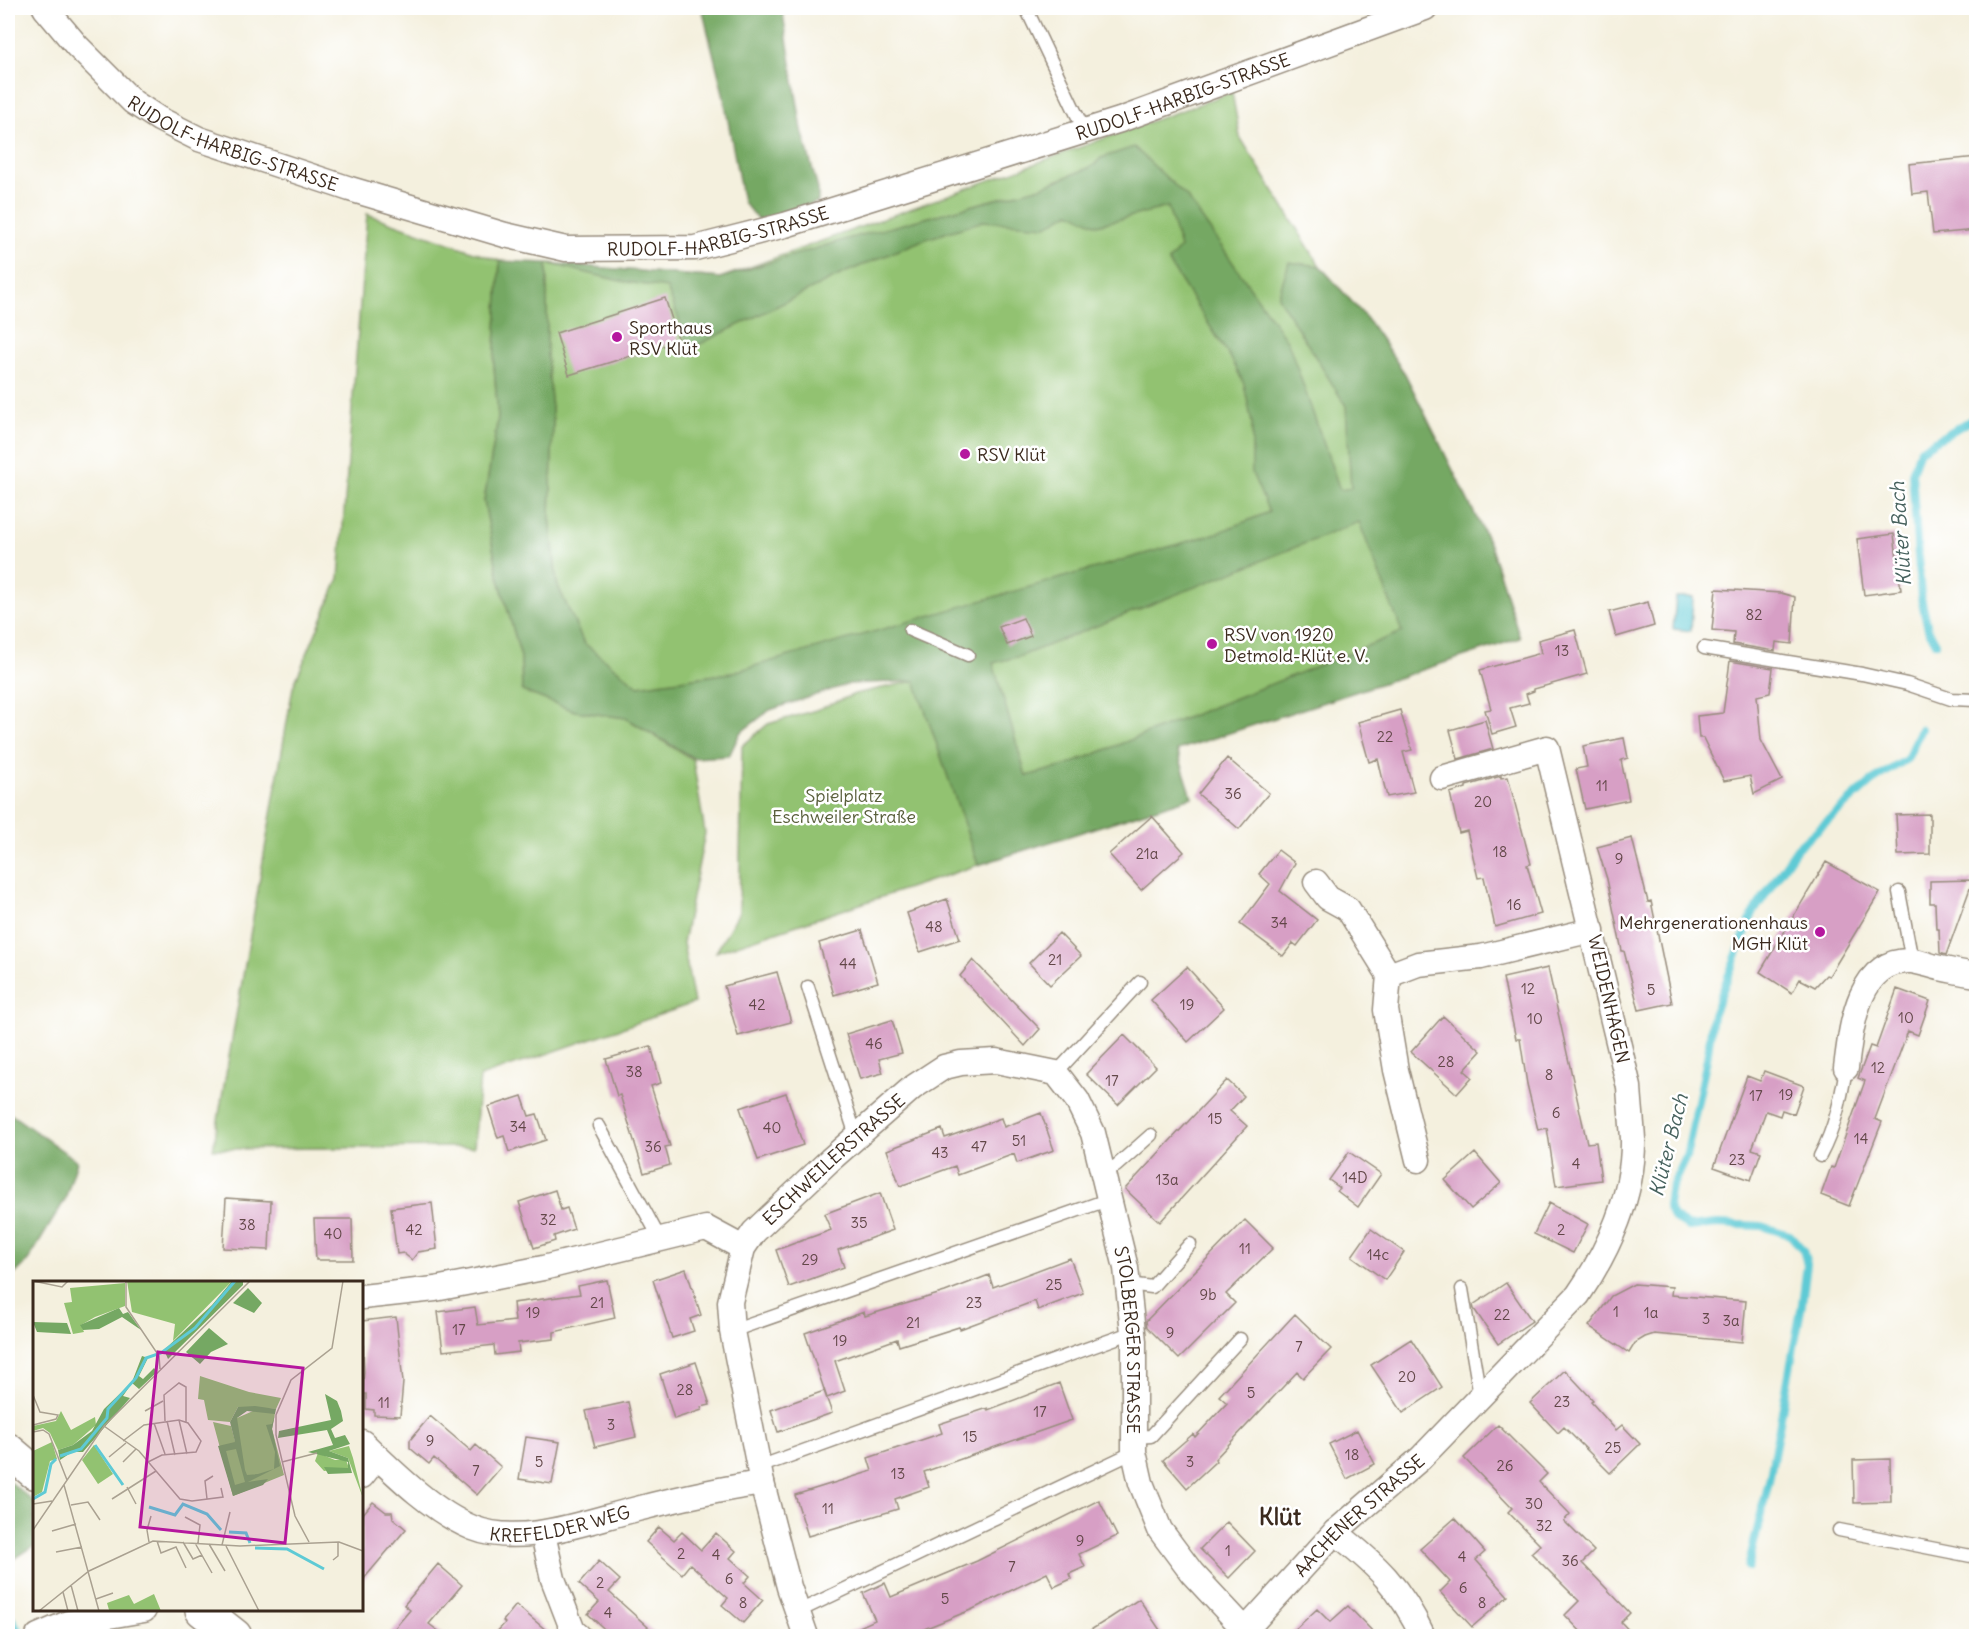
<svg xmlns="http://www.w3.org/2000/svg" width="1984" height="1644" viewBox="0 0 1984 1644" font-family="Delius,sans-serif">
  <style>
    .green { fill: #92c271; stroke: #667648; stroke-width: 1.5 }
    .forest { fill: #75a863; stroke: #586940; stroke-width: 1.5; fill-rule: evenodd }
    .water { fill: #5ecad5; stroke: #4c7a7a; stroke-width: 1.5 }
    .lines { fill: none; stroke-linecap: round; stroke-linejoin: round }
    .stream { stroke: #5ecad5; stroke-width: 8 }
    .building { fill: #d79fc5 }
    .service-casing { stroke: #988d7e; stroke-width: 15 }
    .minor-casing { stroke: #988d7e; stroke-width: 27 }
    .primary-casing { stroke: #988d7e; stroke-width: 36 }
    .service { stroke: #fff; stroke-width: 12 }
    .minor { stroke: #fff; stroke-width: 24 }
    .primary { stroke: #fff; stroke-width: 33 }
    .poi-dot { fill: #b5179e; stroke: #fff; stroke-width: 2 }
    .labels { text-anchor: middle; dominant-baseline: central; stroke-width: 5; stroke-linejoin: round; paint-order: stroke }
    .number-label { font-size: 15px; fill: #624748 }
    .street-label { font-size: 18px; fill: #3b2a1e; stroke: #fff }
    .poi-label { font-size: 18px; fill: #3b2a1e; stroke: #fff; text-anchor: start }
    .park-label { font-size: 18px; fill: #595f3b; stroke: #fff }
    .water-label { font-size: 20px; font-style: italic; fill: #47625e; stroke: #fff }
    .district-label { font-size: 24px; font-weight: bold; fill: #3b2a1e; stroke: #fff }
    .inset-river { fill: none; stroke: #5ecad5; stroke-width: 3 }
    .inset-road { fill: none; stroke: #aaa191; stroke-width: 1.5 }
    .view { fill: #b5179e; fill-opacity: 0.15; stroke: #b5179e; stroke-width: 3 }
    .inset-edge { fill: none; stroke: #3b2a1e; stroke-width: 3 }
  </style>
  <rect width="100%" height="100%" fill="#fff"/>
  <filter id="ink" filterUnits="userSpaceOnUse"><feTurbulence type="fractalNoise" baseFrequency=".0167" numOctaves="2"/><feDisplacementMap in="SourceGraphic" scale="12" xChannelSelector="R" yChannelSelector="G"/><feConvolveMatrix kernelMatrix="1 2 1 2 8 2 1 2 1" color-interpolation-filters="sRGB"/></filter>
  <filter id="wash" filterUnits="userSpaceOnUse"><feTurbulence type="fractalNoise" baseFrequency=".008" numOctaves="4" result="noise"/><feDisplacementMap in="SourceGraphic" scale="24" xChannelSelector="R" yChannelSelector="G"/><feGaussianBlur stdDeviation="1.35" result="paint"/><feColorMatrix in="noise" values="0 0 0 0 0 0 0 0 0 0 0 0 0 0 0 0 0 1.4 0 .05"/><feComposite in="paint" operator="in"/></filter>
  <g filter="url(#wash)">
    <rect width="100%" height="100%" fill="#f4f0de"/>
    <path class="green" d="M1232,92l8,45 80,129 47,53 38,55 85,171 30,93 -343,112 15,47 -214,68 -262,87 23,-40 3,-166 26,-22 48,-14 39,-16 59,-13 -184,-8 -92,13 -54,-42 -27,-60 -7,-67 3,-94 -6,-68v-92l173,15z
      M367,214l133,47 -6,104 4,53 -14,83 15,78 22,78 1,34 53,20 51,7 67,42 12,73 -22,110 11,60 -214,74 -6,70 -261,2 80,-462 46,-109z"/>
    <path class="forest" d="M702,8h80l20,122 16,59v13l-60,18 -15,-18 -20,-109z
      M1134,147l53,50 101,145 52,148 11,-2 -5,-82 -68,-109 11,-35 31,4 47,53 38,55 85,171 30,93 -343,112 15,47 -214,68 -63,-184 -66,3 -79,26 -30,23 -11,23 -36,2 -67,-40 -51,-7 -53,-20 -1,-34 -22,-78 -15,-78 14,-83 -4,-53 6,-104 47,2 173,15 123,-38 198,-53 52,-21 8,-8zM1168,207l12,41 -12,13 65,101 11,22 8,39v50l17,39 -52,21 -487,140 -92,13 -54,-43 -27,-59 -7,-67 3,-94 -6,-68v-92l73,18 47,7 23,61 154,-76 79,-33 60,-19 63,5 24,-14 27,13zM1359,522l43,110 -337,134 -39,10 -33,-113 28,-7z
      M8,1112l69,49 -12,39 -37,61 -20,20z
      M8,1480l26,22v44l-26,17z"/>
    <path class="water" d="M1676,597h17l-2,34 -18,-2z"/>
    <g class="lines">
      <path class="stream" d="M1936,643l-8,-14 -7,-32 -9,-124 8,-23 56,-33
        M1748,1568l21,-87 33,-177 5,-40 -4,-14 -13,-15 -29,-9 -44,-2 -28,3 -16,-10 -5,-11 2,-15 16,-34 21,-98 6,-44 40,-102 44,-65 74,-66 36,-23 14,-30
        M8,1613l14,23"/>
    </g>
    <g id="blocks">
      <path class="building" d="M1977,157v73l-44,4 -5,-42 -16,2 -3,-30z
        M665,298l14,43 -110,34 -13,-42z
        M1894,534l7,56 -37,5 -7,-56z
        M1716,589l65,4 14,4 -3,47 -16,-2 -1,9 -42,-7 1,-12 -22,-2z
        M1648,602l6,24 -38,11 -7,-25z
        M1023,618l8,18 -24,9 -8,-18z
        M1575,630l12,44 -53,15v2l-8,3 3,9 -19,5 6,19 -24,7 -7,-24 6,-1 -11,-39 61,-17 -3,-13z
        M1730,661l43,7 -3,25 -13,3 4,44 21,40 -28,14 -4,-18 -26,5 -21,-43h-4l-2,-22 26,-3z
        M1400,710l12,40 -9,2 11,40 -27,5 -9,-38 -9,3 -11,-40z
        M1485,720l8,29 -35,10 -8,-29z
        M1624,738l4,20 -7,2 8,40 -44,9 -9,-40 11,-2 -4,-21z
        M1227,758l42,35 -30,36 -41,-35z
        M1501,776v2l7,-1 23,87 -4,1 14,49 -46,13 -11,-50 -6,1 -11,-47 -8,2 -9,-40 16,-5v-2z
        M1930,814v40l-32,1 -2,-40z
        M1152,816l32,36 -43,38 -32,-36z
        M1632,838l16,64 3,-1 21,102 -33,7 -15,-59h-2l-15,-72 -10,-32z
        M1278,850l17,13 -15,28 37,29 -20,26 -4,-3 -10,13 -43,-32 30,-40 -11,-10z
        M1826,862l54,30 -51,84 -3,-1 -11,12 -15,-8 -8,14 -32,-21z
        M1973,880l-27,75 -6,-2 -1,-24h-3l-1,-26h-5v-22z
        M947,899l13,40 -40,13 -13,-39z
        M862,930l16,52 -44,13 -15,-52z
        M1059,933l22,23 -31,29 -21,-22z
        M973,960l67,69 -15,17 -65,-70z
        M1187,967l37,41 -36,34 -37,-42z
        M1548,968l39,175 9,-1 5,38 -45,6 -9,-58 -9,2 -11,-46 -7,-45h-4l-13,-61z
        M777,972l14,50 -53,14 -14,-50z
        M1897,989l33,12 -12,34 -10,-4 -33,88 7,3 -33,84 -28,-11 10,-28 3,1 31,-87 -7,-3 12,-32 6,2z
        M1443,1016l38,35 -17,19 8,7 -15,17 -46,-42z
        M892,1020l10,33 -23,6 4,14 -23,6 -14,-45z
        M1124,1035l32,32 -38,38 -32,-31z
        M651,1046l10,37 -10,3 19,60 -5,1 5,18 -26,8 -24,-78 -3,1 -11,-37z
        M1764,1071l40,15 -10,28 -12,-4 -2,6 -14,-5 -14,38 9,3 -10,28 -37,-13 33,-91 13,5z
        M1227,1080l17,16 -14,15 17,15 -87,96 -35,-33z
        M786,1093l17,52 -45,15 -18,-52z
        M522,1096l7,20 8,-2 9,26 -37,12 -5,-16 -6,2 -10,-31z
        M1041,1113l13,37 -37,13 -3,-9 -56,21 -3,-9 -55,20 -13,-36 55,-21 3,9 56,-20 3,9z
        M1349,1152l32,22 -23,33 -21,-16 3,-3 -11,-8z
        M1475,1153l26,30 -30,26 -26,-29z
        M555,1190l6,20 6,-2 7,21 -20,7 1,5 -21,7 -15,-46z
        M880,1193l13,37 -55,20 6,17 -55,20 -13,-37 55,-20 -7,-16z
        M226,1198l45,3 -2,49 -46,-2z
        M432,1203l5,46 -19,3 -6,8 -9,-7 -6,1 -6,-46z
        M1549,1203l39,21 -15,29 -39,-19z
        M314,1219h38l1,41h-37z
        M1245,1220l28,28 -47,46 9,9 -56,56 -32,-32 -1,-6z
        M1371,1229l33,23 -19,28 -33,-24z
        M1070,1258l13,35 -45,17 -3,-9 -75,28 -1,-2 -60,19 -2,-7 -62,22 10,30 -18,7 -22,-65 59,-21 1,4 80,-24 44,-17 4,12z
        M686,1269l15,46 -11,4 4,12 -22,7 -19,-58z
        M607,1280l8,38 -61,14v7l-36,4 1,9 -24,3 -1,-10 -51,6 -5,-39 37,-5 3,18 37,-4 -2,-18 67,-9 -2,-8z
        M1506,1283l26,38 -34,23 -24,-35 -1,-4z
        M1634,1284l38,3 -1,8 75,6 -4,41 -88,-8 -9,3 -10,6 -6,10 -40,-27 22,-30z
        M1295,1314l36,35 -28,29 -6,-6 -82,87 1,2 -29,27 -24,-28 30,-26 2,3 32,-34 -8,-7z
        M396,1317l7,65 -3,34 -26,-1v-5l-8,-1v-15h-4l2,-22 -2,-51z
        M1411,1339l31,48 -39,26 -32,-48z
        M696,1362l14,43 -9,2 1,3 -28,9 -14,-45z
        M1565,1370l28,30 -2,2 25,28 6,-5 18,19 -30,29 -46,-46 -6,6 -28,-30z
        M1059,1383l13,37 -148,52 5,15 -34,12 3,10 -90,27 -13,-41 77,-24 -4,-13 74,-25 -3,-9 49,-16v2z
        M824,1391l8,22 -54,19 -7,-22z
        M628,1402l8,35 -41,10 -9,-36z
        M430,1416l41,35 5,-6 25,22 -24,28 -43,-37 -5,6 -19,-16v-8z
        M1498,1425l49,49 -8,8 31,32 -6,7 30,30 -12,12 48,50 -9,9 13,14h-49l-20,-21 14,-14 -48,-48 9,-8 -32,-33 4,-4 -48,-50z
        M1357,1430l18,34 -28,15 -18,-35z
        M526,1437l34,5 -8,42 -33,-5z
        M1890,1459l1,43 -37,1 -1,-43z
        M1099,1500l18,36 -38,18 6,13 -16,7 2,5 -17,8 -7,-14 -74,36 -66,27h-67l35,-16 -12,-27 22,-10 6,14 86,-36z
        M373,1502l13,10h6l1,6 13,11 -44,52v-66z
        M1455,1518l30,34 -9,8 32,36 -36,31 -32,-35 10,-10 -30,-33z
        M1227,1522l28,29 -26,27 -29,-29z
        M659,1527l15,13 8,-8 19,18 15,-17 20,18 -6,7 20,18 -6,7 19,17 -20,23 -21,-18 6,-7 -38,-34 -8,10 -36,-32z
        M599,1561l21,19 -11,12 49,44h-46l-24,-22 11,-12 -20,-18z
        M438,1564l24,21 -33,39 16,12h-57l22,-26 -6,-5z
        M1139,1599l25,37h-83l29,-18z
        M516,1605l37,31h-60l12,-13 -2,-2z
        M1348,1606l29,30h-89l29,-27 13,13z"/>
    </g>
  </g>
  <g filter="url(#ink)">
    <use href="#blocks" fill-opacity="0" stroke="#988d7e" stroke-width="1.5"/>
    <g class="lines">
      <defs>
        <path id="service" d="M1026,8l59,124
          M910,630l58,25
          M1704,648l158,26 45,10 44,15 25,1
          M1899,892l13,69
          M808,987l49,152
          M1056,1073l84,-91
          M599,1126l61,113
          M1820,1156c15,-28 21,-57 26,-88
          M1102,1171l14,-5 35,-31
          M1128,1284l24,3 38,-43
          M1462,1289l18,107
          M732,1331l378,-132
          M1135,1437l16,-1 89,-97
          M759,1467l374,-135
          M1839,1530l137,27
          M797,1612l337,-160"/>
        <g id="minor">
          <path id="s1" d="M45,8l32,38 56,56 26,17 40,20 151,50 155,46 61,14 129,-1 90,-23 335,-105 305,-112"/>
          <path d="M1316,882l12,16 20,11 41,66 29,-11 63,-7 111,-27"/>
          <path d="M1389,975l-3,35 10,60 22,90"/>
          <path d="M1846,1068c5,-38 11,-110 66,-107 9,1 19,5 28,7 12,3 24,5 36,7"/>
          <path d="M362,1297l73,-8 108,-21 163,-40 37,20"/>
          <path id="s2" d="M362,1442c30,29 71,70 111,86 48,19 112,-6 160,-18 43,-11 85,-21 129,-27"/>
          <path d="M362,1476l15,-19"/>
          <path d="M1335,1532c42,33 65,55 88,104"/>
          <path d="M543,1534l10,45 20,52 6,5"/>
          <path d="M38,1636l30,-13 76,-13"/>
          <path id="s3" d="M806,1636l-17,-49 -27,-104 -30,-152 -2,-29 13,-54 11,-16 76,-72 82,-72 32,-21 17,-4 35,-2 60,12 21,27 16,33 33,135 8,73v111l7,31 19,47 32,43 54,58"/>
          <path id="s4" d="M1240,1636l95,-104 86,-74 157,-163c31,-45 56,-101 55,-156 -1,-17 -3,-35 -4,-52l-82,-339 -105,30"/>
        </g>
        <path id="primary" d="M8,1450l26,22
          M202,1610l33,26"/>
      </defs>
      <use href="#service" class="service-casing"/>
      <use href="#minor" class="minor-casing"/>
      <use href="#primary" class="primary-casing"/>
      <use href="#service" class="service"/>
      <use href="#minor" class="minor"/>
      <use href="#primary" class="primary"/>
    </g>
  </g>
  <g class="poi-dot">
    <circle cx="617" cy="337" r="6"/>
    <circle cx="965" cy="454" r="6"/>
    <circle cx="1212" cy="644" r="6"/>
    <circle cx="1820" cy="932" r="6"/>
  </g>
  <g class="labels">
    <g class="number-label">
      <text x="1754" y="614">82</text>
      <text x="1562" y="650">13</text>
      <text x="1385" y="736">22</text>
      <text x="1602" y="785">11</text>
      <text x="1233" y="793">36</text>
      <text x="1483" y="801">20</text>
      <text x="1500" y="851">18</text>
      <text x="1147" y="853">21a</text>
      <text x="1619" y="858">9</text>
      <text x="1514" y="904">16</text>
      <text x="1279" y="922">34</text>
      <text x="934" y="926">48</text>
      <text x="1055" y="959">21</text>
      <text x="848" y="963">44</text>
      <text x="1528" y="988">12</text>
      <text x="1651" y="989">5</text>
      <text x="757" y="1004">42</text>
      <text x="1187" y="1004">19</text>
      <text x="1906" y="1017">10</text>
      <text x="1535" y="1018">10</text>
      <text x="874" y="1043">46</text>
      <text x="1446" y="1061">28</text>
      <text x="1878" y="1067">12</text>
      <text x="634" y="1071">38</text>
      <text x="1549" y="1074">8</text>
      <text x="1112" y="1080">17</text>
      <text x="1786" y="1094">19</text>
      <text x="1756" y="1095">17</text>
      <text x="1556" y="1112">6</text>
      <text x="1215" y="1118">15</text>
      <text x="518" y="1126">34</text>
      <text x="772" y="1127">40</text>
      <text x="1861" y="1138">14</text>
      <text x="1019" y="1140">51</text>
      <text x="653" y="1146">36</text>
      <text x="979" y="1146">47</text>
      <text x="940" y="1152">43</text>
      <text x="1737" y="1159">23</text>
      <text x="1576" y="1163">4</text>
      <text x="1355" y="1177">14D</text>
      <text x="1167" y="1179">13a</text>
      <text x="548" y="1219">32</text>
      <text x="859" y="1222">35</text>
      <text x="247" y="1224">38</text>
      <text x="414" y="1229">42</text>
      <text x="1561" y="1229">2</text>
      <text x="333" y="1233">40</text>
      <text x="1245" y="1248">11</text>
      <text x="1378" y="1254">14c</text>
      <text x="810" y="1259">29</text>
      <text x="1054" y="1284">25</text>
      <text x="1208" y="1294">9b</text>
      <text x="597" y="1302">21</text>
      <text x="974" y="1302">23</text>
      <text x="1616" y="1311">1</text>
      <text x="533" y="1312">19</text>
      <text x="1651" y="1312">1a</text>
      <text x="1502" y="1314">22</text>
      <text x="1706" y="1318">3</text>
      <text x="1731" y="1320">3a</text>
      <text x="913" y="1322">21</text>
      <text x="459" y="1329">17</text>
      <text x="1170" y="1332">9</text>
      <text x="840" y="1340">19</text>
      <text x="1299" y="1346">7</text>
      <text x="1407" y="1376">20</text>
      <text x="685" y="1389">28</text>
      <text x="1251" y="1392">5</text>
      <text x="1562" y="1401">23</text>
      <text x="384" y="1402">11</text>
      <text x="1040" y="1411">17</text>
      <text x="611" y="1424">3</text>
      <text x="970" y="1436">15</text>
      <text x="430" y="1440">9</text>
      <text x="1613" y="1447">25</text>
      <text x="1352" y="1454">18</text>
      <text x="539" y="1461">5</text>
      <text x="1190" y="1461">3</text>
      <text x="1505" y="1465">26</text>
      <text x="476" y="1470">7</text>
      <text x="898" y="1473">13</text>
      <text x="1534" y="1503">30</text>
      <text x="828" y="1508">11</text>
      <text x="1544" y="1525">32</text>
      <text x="1080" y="1540">9</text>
      <text x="1228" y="1550">1</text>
      <text x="681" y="1553">2</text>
      <text x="716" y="1554">4</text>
      <text x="1462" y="1556">4</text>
      <text x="1570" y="1560">36</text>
      <text x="1012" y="1566">7</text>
      <text x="729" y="1578">6</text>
      <text x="600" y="1582">2</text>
      <text x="1463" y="1587">6</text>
      <text x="945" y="1598">5</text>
      <text x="743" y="1602">8</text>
      <text x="1482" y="1602">8</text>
      <text x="608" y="1612">4</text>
    </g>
    <g class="street-label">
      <text stroke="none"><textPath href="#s1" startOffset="1228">RUDOLF-HARBIG-STRASSE</textPath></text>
      <text stroke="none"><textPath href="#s1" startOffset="238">RUDOLF-HARBIG-STRASSE</textPath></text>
      <text stroke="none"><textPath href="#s1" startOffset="742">RUDOLF-HARBIG-STRASSE</textPath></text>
      <text transform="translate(1609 999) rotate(77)">WEIDENHAGEN</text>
      <text stroke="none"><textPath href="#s3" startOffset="526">ESCHWEILERSTRASSE</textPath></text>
      <text stroke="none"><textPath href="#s3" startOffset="1066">STOLBERGER STRASSE</textPath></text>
      <text stroke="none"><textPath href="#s4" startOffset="170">AACHENER STRASSE</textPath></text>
      <text stroke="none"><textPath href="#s2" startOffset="230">KREFELDER WEG</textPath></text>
    </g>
    <g class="poi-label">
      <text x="629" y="327">Sporthaus<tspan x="629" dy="21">RSV Klüt</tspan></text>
      <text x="977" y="454">RSV Klüt</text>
      <text x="1224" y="634">RSV von 1920<tspan x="1224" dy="21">Detmold-Klüt e. V.</tspan></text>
      <text x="1808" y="922" text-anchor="end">Mehrgenerationenhaus<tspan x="1808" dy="21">MGH Klüt</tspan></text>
    </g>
    <g class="park-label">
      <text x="844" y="795">Spielplatz<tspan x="844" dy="21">Eschweiler Straße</tspan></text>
    </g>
    <g class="water-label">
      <text transform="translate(1900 534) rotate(-94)">Klüter Bach</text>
      <text transform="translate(1668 1145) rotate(-76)">Klüter Bach</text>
    </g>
    <g class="district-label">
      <text x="1280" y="1516">Klüt</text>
    </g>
  </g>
  <g transform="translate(33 1281)">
    <rect width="330" height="330" fill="#f4f0de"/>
    <path d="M94,0h105l-59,60 2,-17 -43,-12zM92,2v23l-30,11 -14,8 3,7 -11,2 -9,-31 8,-1 -2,-14zM167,95l49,16 32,6 -5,11 -38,-2 -8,15 -22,-2 -4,-20 -6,-1zM28,130l10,19 24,-13 1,8 -23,20 -15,5 -8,-17 -7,-5 -10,3v-5l23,-5zM220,130l22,2 -3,16 12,46 -51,21 -20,-74 18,4 4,15 2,-23zM19,161l5,17 -7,2 -8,31 -9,5v-46zM61,164l19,29 -15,10 -16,-24zM316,165l4,12 10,40 -15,-40 -19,-7zM285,172l17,7h11l3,8 -25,3 -9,-10zM121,313l7,17h-56l4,-1 -2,-7 22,-8 5,9z" fill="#92c271"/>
    <path d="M199,0h11v4l-75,74 -4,-9 48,-45zM215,7l14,15 -8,10 -21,-10zM86,27l4,6 5,-2 13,18 -19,-13 -23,12 -16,1 -3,-5zM0,41l34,1 4,11 -34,-2zM176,47l19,16 -17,8 -11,12 -14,-12zM109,75l6,2 -9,18 4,3 11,-11 3,4 -18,17 -7,-6 -9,13 7,2 -47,54h-11l-12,8 -2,-10 15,-5 19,-14 12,-22 28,-27zM292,113l12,7 4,10 2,10 -12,8 4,9 10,-3 5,9 -21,7 19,7 4,15 -24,1 -4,-7 24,1v-6l-40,-10 25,-7 -6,-15 -49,8 1,-7 52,-11zM222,125l21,3 -4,20 8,37 -32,16 20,-3 -5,6 -30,11 -15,-50 17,-4 -5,-20 8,-15zM214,130l28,3 -3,10 -6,1 9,27 -1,17 -16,5 -11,1 -2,-5 -8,-52zM203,168l9,33 -10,3 -9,-34z" fill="#75a863" fill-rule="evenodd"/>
    <path class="inset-river" d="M62,164l28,40M27,175l21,-7 26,-31 1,-9 28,-31 10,-20 15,-5 34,-25 40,-47M0,218l12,-7 6,-28 5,-5M116,226l26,8 8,-11 24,10 14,16M196,251l17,1 4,10M222,267l32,1 37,20"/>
    <path class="inset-road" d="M0,0l29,6 6,-6M93,0v26l33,49 1,13M0,114l7,17 18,3 -2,4 -23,6M112,130l18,-10M146,139l8,34M132,140l-1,-26 15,-12 7,4v35M134,140l8,34M121,142l11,31M71,145l35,25 41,48 12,2 31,-4 -2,-9M0,151l10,-2 6,4 18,46M90,160l21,-16 35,-5 9,3 13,18 -5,11 -34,3 -14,7M76,176l17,-14M90,181l13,-13M249,181l35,-9M31,204l35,126M94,206l9,17M79,218l44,-28M174,218l-2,-18 8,-5M0,223l19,-3M38,224l17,-3 12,18M152,236l15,8 -2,18M0,249l71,-104 146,-145M19,250l24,-7M124,260l4,12 15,-6 10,21M116,261l-2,-12 4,-14M150,261l10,17 9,-4M276,261l-14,-26 -19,-81v-20l15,-35 41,-32 11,-67M162,262l17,30M176,263l16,27M189,264l8,-33M193,265l33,65M23,271l26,-5M300,279l5,-4v-14M38,304l7,26M30,311l5,19M63,318l17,-6M6,330l50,-40 64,-30 87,5 99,-4 24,9"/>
    <path class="view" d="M125,71l145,16 -18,175 -145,-16z"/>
    <rect width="330" height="330" class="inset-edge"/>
  </g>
  <rect width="1984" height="1644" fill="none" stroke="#fff" stroke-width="30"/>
</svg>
